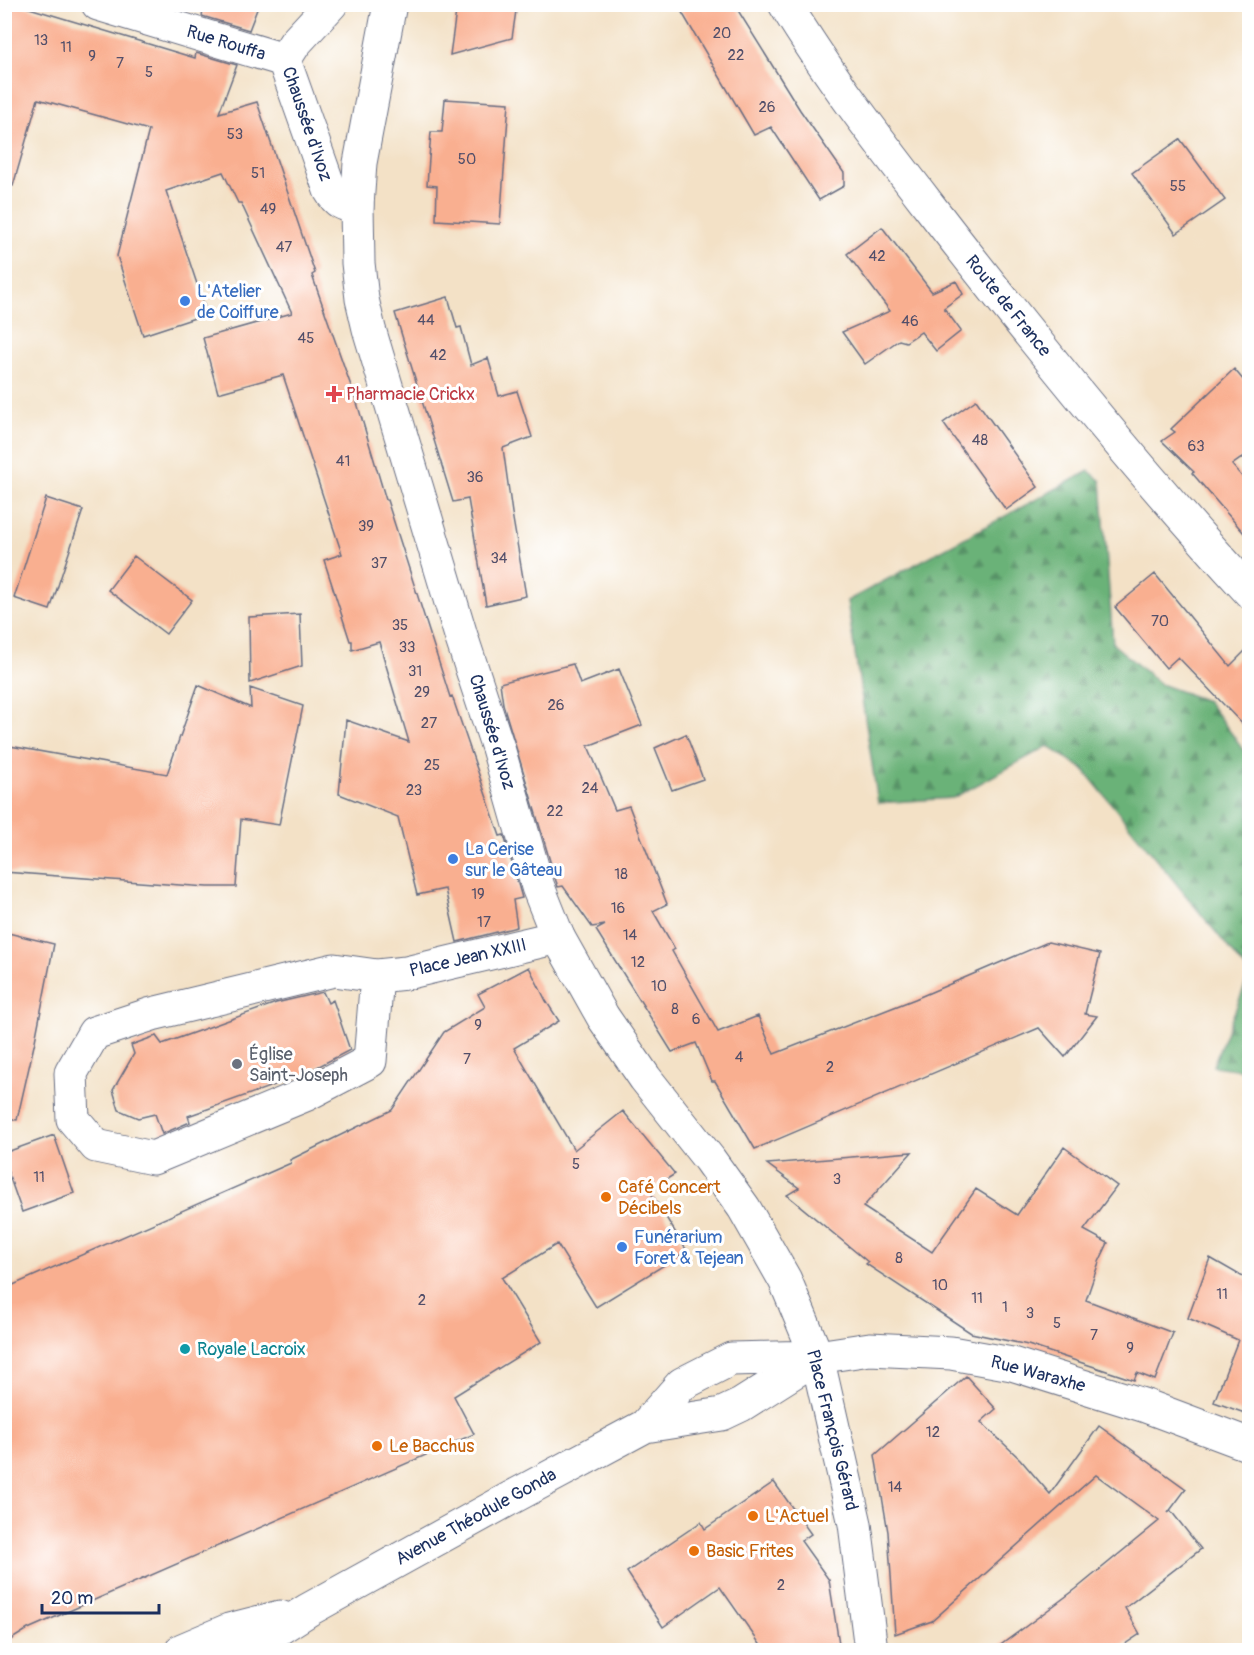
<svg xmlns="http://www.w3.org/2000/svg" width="1254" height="1655" viewBox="0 0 1254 1655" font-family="Pangolin,sans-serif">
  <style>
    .forest { fill: url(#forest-firs); stroke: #43706b; stroke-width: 1.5 }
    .building { fill: #f9af90 }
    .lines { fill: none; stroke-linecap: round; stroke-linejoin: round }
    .street-casing { stroke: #676d82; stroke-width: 35 }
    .secondary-casing { stroke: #676d82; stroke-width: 35 }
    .street { stroke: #fff; stroke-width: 33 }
    .secondary { stroke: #fff; stroke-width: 33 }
    .shop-dot { fill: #3f7fe0; stroke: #fff; stroke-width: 2 }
    .health-dot { fill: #e0444e; stroke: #fff; stroke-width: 2 }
    .worship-dot { fill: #6b7280; stroke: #fff; stroke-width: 2 }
    .food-dot { fill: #e8710a; stroke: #fff; stroke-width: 2 }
    .culture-dot { fill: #0f9aa8; stroke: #fff; stroke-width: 2 }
    .labels { text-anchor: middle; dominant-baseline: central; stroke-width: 6; stroke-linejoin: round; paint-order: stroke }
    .number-label { font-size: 15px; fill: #524f6a }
    .street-label { font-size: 18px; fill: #1b2f5e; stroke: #fff }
    .shop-label { font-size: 18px; fill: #366cbe; stroke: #fff; text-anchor: start }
    .health-label { font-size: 18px; fill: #be3a42; stroke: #fff; text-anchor: start }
    .worship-label { font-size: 18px; fill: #5b616d; stroke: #fff; text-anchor: start }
    .food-label { font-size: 18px; fill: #c56008; stroke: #fff; text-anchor: start }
    .culture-label { font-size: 18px; fill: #0d838f; stroke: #fff; text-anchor: start }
  </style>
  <defs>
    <pattern id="forest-firs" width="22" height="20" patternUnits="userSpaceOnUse" patternTransform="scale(1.5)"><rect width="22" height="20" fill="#6bb278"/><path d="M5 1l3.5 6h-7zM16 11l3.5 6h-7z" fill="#579166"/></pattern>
  </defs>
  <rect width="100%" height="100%" fill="#fff"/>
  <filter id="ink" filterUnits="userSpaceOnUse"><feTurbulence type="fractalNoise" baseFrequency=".0167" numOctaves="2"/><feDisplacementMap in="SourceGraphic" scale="12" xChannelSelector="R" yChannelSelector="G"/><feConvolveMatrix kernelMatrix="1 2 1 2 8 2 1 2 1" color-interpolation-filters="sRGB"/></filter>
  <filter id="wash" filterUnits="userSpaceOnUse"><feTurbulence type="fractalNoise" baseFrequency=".008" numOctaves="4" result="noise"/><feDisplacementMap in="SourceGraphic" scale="24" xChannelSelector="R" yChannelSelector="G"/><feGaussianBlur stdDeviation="1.35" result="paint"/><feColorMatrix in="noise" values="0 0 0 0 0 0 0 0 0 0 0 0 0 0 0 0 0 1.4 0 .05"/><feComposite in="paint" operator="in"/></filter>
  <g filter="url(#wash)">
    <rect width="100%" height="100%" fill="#f3e1c6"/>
    <path class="forest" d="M1089,471l12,10 12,163 47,40 47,17 40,53 2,8v211l-166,-204 -35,-23 -95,52 -75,5 -31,-202z
      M1249,976v95l-36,-5z"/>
    <g id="blocks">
      <path class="building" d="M4,4h12l179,54 1,-5 41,12 -18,48 38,-11 58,171 -3,2 46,131 28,94h1l63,197 2,-1 48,140 4,-1 18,63 -9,2 4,27 -60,15 -12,-53 -28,6 -19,-78 -59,-23 7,-74 63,22 -30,-100 -27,8v-9h-2l-26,-81 18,-6 -59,-179 -65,18 -15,-55 89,-25 -51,-110h-3l-15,-31 -57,19 41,123 -64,21 -26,-79 32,-126 -111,-31 -25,87 -9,-1z
        M204,4h55l-10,26 -47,-14z
        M457,4h60l-5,34 -62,17z
        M677,4h57l66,106 44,63v13l-25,14 -48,-73 -17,8z
        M445,99l64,4 -9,121 -64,-4 1,-34 -10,-1 4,-53h11z
        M1180,139l45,61 -49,34 -44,-61z
        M882,227l50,65 24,-11 7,13 -19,14 17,23 -25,20 -15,-19 -15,10 -7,-2 -34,24 -23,-32 48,-21 -43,-57z
        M448,297l9,31 4,-1 10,38 17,-7 11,38 18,-5 15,46 -29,11 9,65 14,83 -40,9 -18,-106 -15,3 -58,-189z
        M1234,369l16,19v64l-18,13 18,21v54l-58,-67 2,-1 -32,-31 13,-9 -4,-3z
        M976,400l62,87 -32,23 -63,-87z
        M46,498l37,12 -33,100 -36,-12z
        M134,556l58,44 -26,34 -58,-44z
        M1155,574l75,92 20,-20v86l-72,-75 -12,11 -51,-61z
        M300,614l2,52 -52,17 -1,-66z
        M573,664l7,20 39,-15 23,56 -54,21 27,64 14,-4 38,98 -14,7 22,38 -3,2 46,81 40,-16 16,38 141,-55 133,-57 52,12 -15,60 12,2 -32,41 -26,-29 -284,121 -40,-68h-3l-16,-38 -24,9 -76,-122 9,-5 -13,2 -29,-41 -5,1 -2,-6 -53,-177 -3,-21z
        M198,685l53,23 -1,-20 53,18 -24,119 -38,-6 -5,68h-29l-203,-15v-127l163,29z
        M686,734l17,45 -31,11 -17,-42z
        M4,932l50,12 -19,97 -18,79 -13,-1z
        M529,967l17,34 13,20 -45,27 60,102 49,-39 52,63 -26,16 38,61 -91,56 -39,-63 -55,34 39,64 -87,54 20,38 -446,195 -24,15v-355l287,-126 -1,-3 102,-50 52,-78 41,-25 -7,-13z
        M323,992l5,11 5,-3 17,50 -50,26 -112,40 2,6 -28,12 -7,-20 -17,4 -19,-8 -6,-20 21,-36 -3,-9 25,-9 6,8 114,-41z
        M54,1135l20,58 -52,19 -18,-51v-8z
        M1064,1147l53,39 -33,44 24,13 -9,19 -13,38 87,33 -18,47 -18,-7 -3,7 -106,-35 -57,-12 -105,-69 2,-2 -81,-67 12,-7 -32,-24 145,-12 -49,55 69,45 44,-63 41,26z
        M1210,1258l40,23v134l-36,-13 24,-62 -50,-22z
        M966,1376l30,33 -15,13 39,37 30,35 49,-68 87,63 -18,24 3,-2 30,38 -76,59 15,26 -24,16h-122l82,-61 83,-68 -63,-46 -164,146 -37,13 -7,-102 -13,-77z
        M774,1482l37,52 -10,7 28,39 11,70h-76l-44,-63 -57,40 -36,-55 74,-50 4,7z"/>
    </g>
  </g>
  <g filter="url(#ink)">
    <use href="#blocks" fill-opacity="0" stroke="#676d82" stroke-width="1.5"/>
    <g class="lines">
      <defs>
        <path id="street" d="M98,4l186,56
          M331,4l-36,39 -11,17 46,130c7,12 13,16 27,16
          M377,976l-7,85 -63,33 -154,64 -57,-12 -23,-27 -2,-46 23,-40 58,-19 182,-44 43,6 29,-3 152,-36
          M817,1357l53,-8 81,4 61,11 134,42 104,39"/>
        <path id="secondary" d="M390,4l-30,159 -3,43 1,57 4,36 7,30 93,310 36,109 40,139 20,50 45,80 42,61 64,81 35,49 41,72 32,77 38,167 16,126
          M785,4c49,81 108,155 165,229 96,123 194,244 300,359
          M645,1426l37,-42 49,-25 86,-2
          M182,1650l47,-20 51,-13
          M245,1650l63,-40 201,-111 136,-73 77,-12 19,-9 76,-48"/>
      </defs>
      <use href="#street" class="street-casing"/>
      <use href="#secondary" class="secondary-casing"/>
      <use href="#street" class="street"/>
      <use href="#secondary" class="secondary"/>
    </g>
  </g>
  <g class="shop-dot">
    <circle cx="185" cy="301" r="6"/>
    <circle cx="453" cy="859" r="6"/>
    <circle cx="622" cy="1247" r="6"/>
  </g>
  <path class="health-dot" d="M331 385h6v6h6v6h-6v6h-6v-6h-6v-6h6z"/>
  <circle class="worship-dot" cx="237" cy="1064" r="6"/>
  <g class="food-dot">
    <circle cx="606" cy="1197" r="6"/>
    <circle cx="377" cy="1446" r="6"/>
    <circle cx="753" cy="1516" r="6"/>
    <circle cx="694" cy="1551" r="6"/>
  </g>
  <circle class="culture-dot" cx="185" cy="1349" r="6"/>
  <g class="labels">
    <g class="number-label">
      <text x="722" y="33">20</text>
      <text x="41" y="40">13</text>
      <text x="66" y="47">11</text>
      <text x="736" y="55">22</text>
      <text x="92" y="56">9</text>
      <text x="120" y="63">7</text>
      <text x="149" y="72">5</text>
      <text x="767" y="107">26</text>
      <text x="235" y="134">53</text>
      <text x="467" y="159">50</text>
      <text x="258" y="173">51</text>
      <text x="1178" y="186">55</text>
      <text x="268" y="209">49</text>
      <text x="284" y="247">47</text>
      <text x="877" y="256">42</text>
      <text x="426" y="320">44</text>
      <text x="910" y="321">46</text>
      <text x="306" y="338">45</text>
      <text x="438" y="355">42</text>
      <text x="980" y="440">48</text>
      <text x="1196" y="446">63</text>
      <text x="343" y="461">41</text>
      <text x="475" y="477">36</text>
      <text x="366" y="526">39</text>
      <text x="499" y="558">34</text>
      <text x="379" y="563">37</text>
      <text x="1160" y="621">70</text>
      <text x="400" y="625">35</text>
      <text x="407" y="647">33</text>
      <text x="415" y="671">31</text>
      <text x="422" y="692">29</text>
      <text x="556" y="705">26</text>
      <text x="429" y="723">27</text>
      <text x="432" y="765">25</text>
      <text x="590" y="788">24</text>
      <text x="414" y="790">23</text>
      <text x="555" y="811">22</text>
      <text x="621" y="874">18</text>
      <text x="478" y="894">19</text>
      <text x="618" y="908">16</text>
      <text x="484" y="922">17</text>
      <text x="630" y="935">14</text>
      <text x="638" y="962">12</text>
      <text x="659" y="986">10</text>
      <text x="675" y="1009">8</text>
      <text x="696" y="1019">6</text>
      <text x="478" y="1025">9</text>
      <text x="739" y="1057">4</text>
      <text x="467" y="1059">7</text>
      <text x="830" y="1067">2</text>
      <text x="576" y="1164">5</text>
      <text x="39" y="1177">11</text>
      <text x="837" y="1179">3</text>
      <text x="899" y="1258">8</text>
      <text x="940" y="1285">10</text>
      <text x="1222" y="1294">11</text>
      <text x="977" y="1298">11</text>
      <text x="422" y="1300">2</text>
      <text x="1005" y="1307">1</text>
      <text x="1030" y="1313">3</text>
      <text x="1057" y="1323">5</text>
      <text x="1094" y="1335">7</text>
      <text x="1130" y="1348">9</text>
      <text x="933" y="1432">12</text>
      <text x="895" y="1487">14</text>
      <text x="781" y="1585">2</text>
    </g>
    <g class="street-label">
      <text transform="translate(226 43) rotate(17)">Rue Rouffa</text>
      <text transform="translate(307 124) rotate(71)">Chaussée d'Ivoz</text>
      <text transform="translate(1008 306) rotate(51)">Route de France</text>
      <text transform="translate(492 732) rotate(73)">Chaussée d'Ivoz</text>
      <text transform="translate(468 958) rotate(-13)">Place Jean XXIII</text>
      <text transform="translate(1038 1374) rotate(15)">Rue Waraxhe</text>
      <text transform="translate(832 1430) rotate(76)">Place François Gérard</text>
      <text transform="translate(476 1517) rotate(-29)">Avenue Théodule Gonda</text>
    </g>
    <g class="shop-label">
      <text x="197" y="291">L'Atelier<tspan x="197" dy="21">de Coiffure</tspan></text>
      <text x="465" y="849">La Cerise<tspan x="465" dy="21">sur le Gâteau</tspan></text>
      <text x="634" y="1237">Funérarium<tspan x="634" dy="21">Foret &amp; Tejean</tspan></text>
    </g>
    <g class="health-label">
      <text x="346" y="394">Pharmacie Crickx</text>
    </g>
    <g class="worship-label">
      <text x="249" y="1054">Église<tspan x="249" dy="21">Saint-Joseph</tspan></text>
    </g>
    <g class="food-label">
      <text x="618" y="1187">Café Concert<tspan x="618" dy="21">Décibels</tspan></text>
      <text x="389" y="1446">Le Bacchus</text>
      <text x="765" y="1516">L'Actuel</text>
      <text x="706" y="1551">Basic Frites</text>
    </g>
    <g class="culture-label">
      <text x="197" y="1349">Royale Lacroix</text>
    </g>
  </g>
  <rect width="1254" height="1655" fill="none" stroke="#fff" stroke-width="24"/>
  <path d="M42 1604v9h117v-9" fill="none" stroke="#1b2f5e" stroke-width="3"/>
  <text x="51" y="1604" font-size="18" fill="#1b2f5e" stroke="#ffffff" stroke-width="4.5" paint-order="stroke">20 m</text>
</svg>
